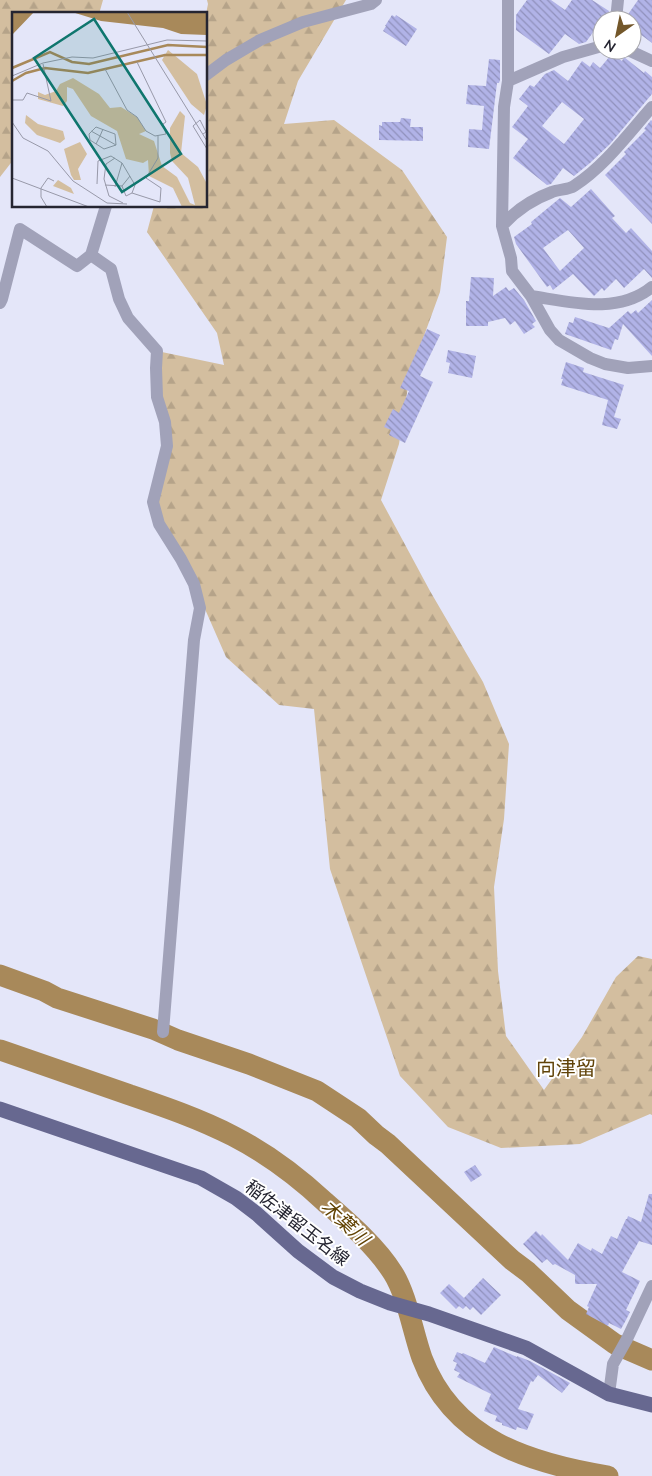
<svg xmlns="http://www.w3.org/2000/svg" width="652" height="1476" viewBox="0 0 652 1476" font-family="'Nunito Sans','Noto Sans JP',sans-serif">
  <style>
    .forest { fill: url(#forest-firs) }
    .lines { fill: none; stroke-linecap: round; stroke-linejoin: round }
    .river { stroke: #a8895a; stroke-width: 21 }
    .building { fill: url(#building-back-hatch); fill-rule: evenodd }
    .minor { stroke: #a1a2b9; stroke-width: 12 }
    .major { stroke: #676890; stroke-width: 15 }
    .labels { text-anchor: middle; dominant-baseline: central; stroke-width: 4; stroke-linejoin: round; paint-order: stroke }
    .street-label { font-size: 18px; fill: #252531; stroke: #fff }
    .water-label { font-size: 19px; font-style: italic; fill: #604101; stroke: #fff }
    .quarter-label { font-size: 20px; fill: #614309; stroke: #fff }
    .inset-river { fill: none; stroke: #a8895a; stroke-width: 2.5 }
    .inset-road { fill: none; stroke: #9899a9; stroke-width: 1 }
    .view { fill: #0f766e; fill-opacity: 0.15; stroke: #0f766e; stroke-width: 2.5 }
    .inset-edge { fill: none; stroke: #252531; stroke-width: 2.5 }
  </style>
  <defs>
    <pattern id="forest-firs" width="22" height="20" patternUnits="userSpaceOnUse" patternTransform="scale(1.25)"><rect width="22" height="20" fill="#d3be9f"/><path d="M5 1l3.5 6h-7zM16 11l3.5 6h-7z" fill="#b5a389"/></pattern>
    <pattern id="building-back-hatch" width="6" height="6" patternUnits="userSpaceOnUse" patternTransform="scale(1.25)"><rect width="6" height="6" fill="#b1b3e7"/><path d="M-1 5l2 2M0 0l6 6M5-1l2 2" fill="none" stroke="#9091bc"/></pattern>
  </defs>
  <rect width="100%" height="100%" fill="#e4e6f9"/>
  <path class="forest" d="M0,0h103l-4,14h-85v145l-14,18z
    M207,0h139l-48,81 -14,43 50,-4 68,50 45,67 -7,55 -30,82 -11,70 -18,56 49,91 53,91 26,62 -5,75 -10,68 4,84 8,65 38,54 38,-53 34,-60 22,-21 14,3v156l-2,-1 -70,30 -79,4 -53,-21 -48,-51 -70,-207 -16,-160 -35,-4 -53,-48 -32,-73 -41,-82 14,-56 -10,-95 67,14 -7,-32 -70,-101 7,-26h52v-192l2,-10z"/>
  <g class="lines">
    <path class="river" d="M0,975l44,16 13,7 96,31 25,11 71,24 68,27 41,27 18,17 12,9 124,116 16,12 40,38 47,34 37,16
      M0,1050c44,15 87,30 130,45 35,12 70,24 103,41 33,17 64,40 92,66 24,21 51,44 68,71 14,22 20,60 29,85 31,82 107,105 186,118"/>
  </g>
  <path class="building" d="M527,0h24l14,10 7,-10h20l17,11 -1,9h-6l-16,22 -7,2 -14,-10 -16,20 -33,-24v-15z
    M638,0h14v43l-20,-15v-8h-8z
    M392,15l3,2 1,-2 21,14 -11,17 -23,-15 3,-5h-1z
    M610,56l3,2 2,-2 7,5 2,-4 20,16 1,-2 7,6v17l-42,50 -20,19 -16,13 -11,-8 -12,16 -4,1 -34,-27 15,-19 -16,-12 16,-21 -9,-7 11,-14 4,2 11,-13 9,-4 14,11 14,-20 8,6 3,-5 7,6zM562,102l22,17 -20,25 -22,-18z
    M489,59l11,1v20l-1,3h-2l-8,66 -21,-2 1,-18 13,1 2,-24 -18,-2 2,-19 18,1z
    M401,118l10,1 -1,8h13v14l-44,-1v-15l3,1v-4h18z
    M651,120l1,1v103l-47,-49 21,-21 -2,-2 22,-22 -2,-1z
    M591,189l24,27 -3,2 14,15 5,-5 21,23v27l-8,-9 -20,19 -8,-9 -12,12 -2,-3 -8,8 -21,-22 -20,16 -3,-5 -3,2 -31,-43 -2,-7 18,-13 -1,-2 29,-24 11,9zM568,230l16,18 -24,23 -17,-23z
    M471,277l23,1 -1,18 13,-9 3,4 5,-3 10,12 12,21 -4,3 3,3 -11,7 -9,-13 -5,4 -5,-7 -17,4v4h-22v-25h3z
    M652,300v56l-29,-32 -5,16 -3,-1 -4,11 -46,-16 4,-12 4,1 2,-6 34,11 19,-17 3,3 5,-4 2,3z
    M427,329l13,6 -20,41 13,6 -28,61 -16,-8 2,-5 -7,-3 9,-18 6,4 10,-22 -9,-3z
    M448,350l28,6 -4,22 -24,-5 2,-10 -4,-1z
    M566,362l18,6 -1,4 41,13 -10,32 7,2 -4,10 -15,-4 6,-25 -47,-15 2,-6h-2z
    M475,1165l7,10 -11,7 -7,-10z
    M649,1194h3v51l-13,-4 -17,31 18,9 -14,29 4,2 -4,8 -5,9 -12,-6 -1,3 -22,-12 3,-7 -2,-1 10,-22h-21l-1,-1v-8l-20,-11 -2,1 -6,-6 -5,4 -19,-19 13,-13 5,5 1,-2 26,26 10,-17 13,8 1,-3 10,6 9,-18 6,3 9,-20h1l1,-3 13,6z
    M483,1278l18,17 -20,20 -8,-8 -3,3 -4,-4 -3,3 -4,-3 -3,3 -16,-16 9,-9 15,14z
    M494,1347l23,10v-1l13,5 40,22 -8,10 -24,-18 -5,7 -2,-1 -13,28 16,5 -7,16 -10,-3 -1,3 -14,-5v-2l-7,-2 2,-5 -13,-5 7,-17 -34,-17 3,-4 -6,-3 3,-7 -4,-2 4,-9 5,2 1,-1 22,10z"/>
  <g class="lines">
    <path class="minor" d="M508,0v81l-4,26 -2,119 9,32 1,13 19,25 19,34 9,10 31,18 15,6 23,4 24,-2
      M616,20l2,-20
      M628,50l24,11
      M206,75l20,-15 34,-20 43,-18 68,-18 5,-4
      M508,81l55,-24 39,-11
      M502,226c13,-15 31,-27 50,-34 7,-3 16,-2 22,-6 31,-20 54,-52 78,-79
      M91,255l20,14 8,30 9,19 29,33 -1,17 1,29 8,25 2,24 -14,56 6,22 22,35 13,25 6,24 -6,32 -31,392
      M531,296c40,6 87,19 121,-9
      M0,303l2,-4 18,-70 57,37 14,-11 15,-49
      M609,1394l4,-30 14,-25 25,-53"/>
    <path class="major" d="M0,1109l201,69 35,20 21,16 41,37 35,26 27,14 30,12 39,11 97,34 83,46 43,11"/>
  </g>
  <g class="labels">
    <g class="street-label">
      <text transform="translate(297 1223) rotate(38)">稲佐津留玉名線</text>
    </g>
    <g class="water-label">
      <text transform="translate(345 1223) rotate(43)">木葉川</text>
    </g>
    <g class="quarter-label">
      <text x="566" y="1068">向津留</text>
    </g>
  </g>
  <g transform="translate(12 12)">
    <rect width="195" height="195" fill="#e4e6f9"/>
    <path d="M156,38l29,24 10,31 -3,10 -13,-11 -29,-44zM61,66l26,16 11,14 11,-1 16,10 9,14 -7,3 15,7 8,25 15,11 13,26 5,2 -7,-27 -16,-17 -2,-8v-25l10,-17 5,5 -4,37 17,14 8,15 1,25h-25l-9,-19 -24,-12 -1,-16 -5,3 -17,-4 -9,-28 -26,-15 -18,-27 -6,-2v14l-4,5 -25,-7v-7l7,3 11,-4 4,-7zM14,103l12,9 25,7 2,8 -5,4 -23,-8 -12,-12zM68,130l7,12 -9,15 3,11h-7l-3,-5 -7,-26zM46,168l13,8 3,6 -21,-8z" fill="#d3be9f"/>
    <path d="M0,0h22l-22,23zM60,0h135v23l-26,-1 -18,-6 -62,-7z" fill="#a8895a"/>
    <path class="inset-river" d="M0,56l38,-16 22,10 17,2 79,-19 39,2M0,69l14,-8 19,-5 43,5 77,-18h42"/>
    <path class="inset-road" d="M115,0l80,129M93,57l22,41 10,7 9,14 9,5 11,-2 -3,-10 3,-2 -29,-60M0,64l31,-13 29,-6 21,1 74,-18 40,1M0,88h11l4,-7 24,8 -8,-37M0,110l11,16 25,13 25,30 34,22 20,1M84,115l19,7 1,11 -12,4 -14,-9 -1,-6zM91,117l-3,7 16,9M79,119l9,5 -4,8M191,122l3,-2 -6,-12 -7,6 14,23M103,146l-9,6 -2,15 5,17 14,7M0,166l77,29M85,172l1,-23 13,-5 11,7 13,22 -3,8M93,173l17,1 8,-10M110,174l4,10 6,-3 28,9 1,-14 -15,-10 12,-20v-22M103,175l7,-24M35,195l-6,-10v-9l7,-10 6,3"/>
    <path class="view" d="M82,7l87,135 -59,38 -88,-134z"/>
    <rect width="195" height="195" class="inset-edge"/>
  </g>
  <g transform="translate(617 35) rotate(213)"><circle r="24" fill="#ffffff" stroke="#a8a8ad"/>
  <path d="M0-4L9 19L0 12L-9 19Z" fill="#73572a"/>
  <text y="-8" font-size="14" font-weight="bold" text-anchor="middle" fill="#252531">N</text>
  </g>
</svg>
